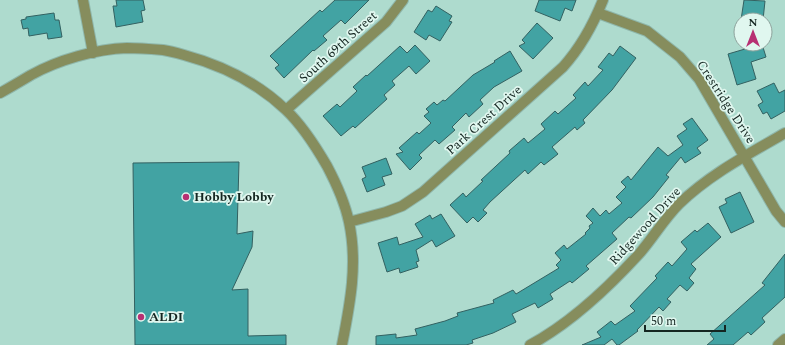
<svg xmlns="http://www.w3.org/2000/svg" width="785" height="345" viewBox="0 0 785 345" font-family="Spectral,serif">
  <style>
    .building { fill: #42a3a3; stroke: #336161 }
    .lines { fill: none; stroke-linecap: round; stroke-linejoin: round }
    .street-casing { stroke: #8fb7ab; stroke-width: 12 }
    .street { stroke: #868d5d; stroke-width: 10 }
    .poi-dot { fill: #b73073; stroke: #e0f7ef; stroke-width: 1.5 }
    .labels { text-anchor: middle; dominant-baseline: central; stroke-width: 3.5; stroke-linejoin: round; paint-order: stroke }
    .street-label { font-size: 13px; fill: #142621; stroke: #e0f7ef }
    .poi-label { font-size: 13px; font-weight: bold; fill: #142621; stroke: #e0f7ef; text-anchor: start }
  </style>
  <rect width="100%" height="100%" fill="#aedbce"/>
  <path class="building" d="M116,0h27l2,10 -4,1 2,11 -27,5 -3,-21h4z
    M335,0h34l-24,24 -4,-4 -18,16 4,4 -13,11 -1,-1 -29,28 -9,-10 4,-3 -9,-9 50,-46 2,2z
    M539,0h37l-4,11 -7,-3 -5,13 -25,-10z
    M744,0l21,1 -2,19h-22z
    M436,6l16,10 -3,5 3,1 -12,19 -11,-6 -3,5 -12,-8 14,-22 4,2z
    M54,13l1,7h4l3,17 -14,2 -1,-6 -18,3 -1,-8 -5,1 -2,-9 5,-1v-2z
    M537,23l16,15 -20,21 -14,-13 6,-3 -3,-3z
    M762,44l4,13 -15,5 5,17 -19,6 -9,-31z
    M415,45l15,16 -14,13 -7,-8 -17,15 3,4 -11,10 3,4 -32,29 -2,-2 -12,10 -18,-20 14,-12 3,3 17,-16 -4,-4 13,-12 1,1 33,-30 7,7z
    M620,46l16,12 -24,32 -29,30 2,3 -8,7 -2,-3 -23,20 6,7 -14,11 -3,-3 -13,12 -3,-4 -35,32 -7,8 4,3 -9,9 -5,-5 -6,6 -17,-18 13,-12 3,4 17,-16 -2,-1 29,-27 -1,-2 15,-13 4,5 17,-14 -4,-5 14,-13 3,3 18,-16 -3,-3 12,-13 3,4 15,-16 -5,-3 11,-14 4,3z
    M510,51l12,20 -28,16 -14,13 3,4 -14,13 -3,-4 -14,14 3,3 -16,14 -4,-4 -16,15 3,3 -12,12 -14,-16 7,-2 -4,-4 18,-16 2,2 12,-11 -7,-7 5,-4 -3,-3 8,-7 3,3 6,-5 2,1 28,-26 22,-13 -1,-1z
    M774,83l5,10 6,-3v21l-14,8 -4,-7 -4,2 -5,-9 5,-3 -6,-11z
    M692,118l16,22 -11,8 4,5 -16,10 -4,-6 -15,18 3,2 -16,20 -22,21 -2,-1 -17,16 5,6 -31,27 3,3 -17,14 -2,-2 -20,13 3,5 -15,9 -3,-5 -23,11 4,8 -23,11 -21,7 1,3 -7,2h-90v-9l20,-2v4l21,-3 -2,-6 30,-8 13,-5 -1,-3 37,-10 -1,-3 20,-10 3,4 43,-26 -3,-3 5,-5 -6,-7 9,-8 3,4 19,-15 -1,-1 5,-5 -1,-2 4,-3 -7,-7 7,-8 7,8 6,-6 3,4 13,-11 -6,-6 10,-10 -5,-5 7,-6 3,4 27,-33 10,9 15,-11 -6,-9 10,-7 -4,-5z
    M386,158l6,16 -10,3 3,8 -18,7 -5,-13 4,-2 -4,-10z
    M239,162l-2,72 16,-3 -1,16 -20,43 16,-1v47l38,-1v10h-151l-2,-182z
    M740,192l14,30 -23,11 -12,-26 8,-4 -2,-4z
    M441,214l14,22 -19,11 -4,-7 -16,10 3,11 -3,1 2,5 -18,6 -1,-5 -12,4 -9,-29 19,-6 2,8 24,-8 -8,-13 15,-9 2,4z
    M708,223l13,14 -30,27 5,5 -7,9 5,5 -7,8 -7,-6 -13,14 4,3 -8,9 -4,-4 -22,23 1,1 -19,14h-2l-5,-6 -8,6h-22l19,-8 -4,-5 14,-11 4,4 20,-14 -5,-5 27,-28 -2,-2 13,-14 4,4 15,-17 -6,-7 14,-12 2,2z
    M785,254v43l-23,21 3,4 -14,13 -3,-3 -15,13h-26l7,-6 -4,-5 55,-49 -3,-2z"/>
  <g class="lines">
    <defs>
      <path id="street" d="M83,0l10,53
        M598,13l49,18 33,26 19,22 77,132 9,11
        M0,93c11,-6 21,-12 31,-18 27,-15 65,-26 96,-27 11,0 24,1 36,2 7,1 14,3 21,5 37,10 74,28 102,55 17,16 30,37 41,56 9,17 18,37 22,56 9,42 1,82 -7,123
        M286,110l100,-88 17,-22
        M349,222l37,-10 16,-6 21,-14 140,-125c18,-20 30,-42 40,-67
        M530,345c41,-22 77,-56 109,-91 14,-16 25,-35 40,-50 31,-30 70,-50 106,-71
        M778,345l7,-6"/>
    </defs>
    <use href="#street" class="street-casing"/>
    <use href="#street" class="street"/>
  </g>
  <g class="poi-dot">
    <circle cx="186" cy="197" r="4"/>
    <circle cx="141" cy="317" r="4"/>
  </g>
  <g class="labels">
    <g class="street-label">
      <text transform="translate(338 47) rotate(-42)">South 69th Street</text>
      <text transform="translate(726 102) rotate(57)">Crestridge Drive</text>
      <text transform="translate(484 120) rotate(-42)">Park Crest Drive</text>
      <text transform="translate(645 226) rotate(-48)">Ridgewood Drive</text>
    </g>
    <g class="poi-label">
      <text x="194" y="197">Hobby Lobby</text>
      <text x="149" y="317">ALDI</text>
    </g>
  </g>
  <g transform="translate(753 32)"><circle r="19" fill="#e0f7ef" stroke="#8ea39d"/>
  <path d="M0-3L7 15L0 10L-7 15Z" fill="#b73073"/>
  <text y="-6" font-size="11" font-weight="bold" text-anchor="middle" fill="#142621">N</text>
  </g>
  <path d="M645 325v6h80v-6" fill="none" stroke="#142621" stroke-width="2"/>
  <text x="651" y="325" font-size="12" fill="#142621" stroke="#e0f7ef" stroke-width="3" paint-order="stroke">50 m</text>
</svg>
